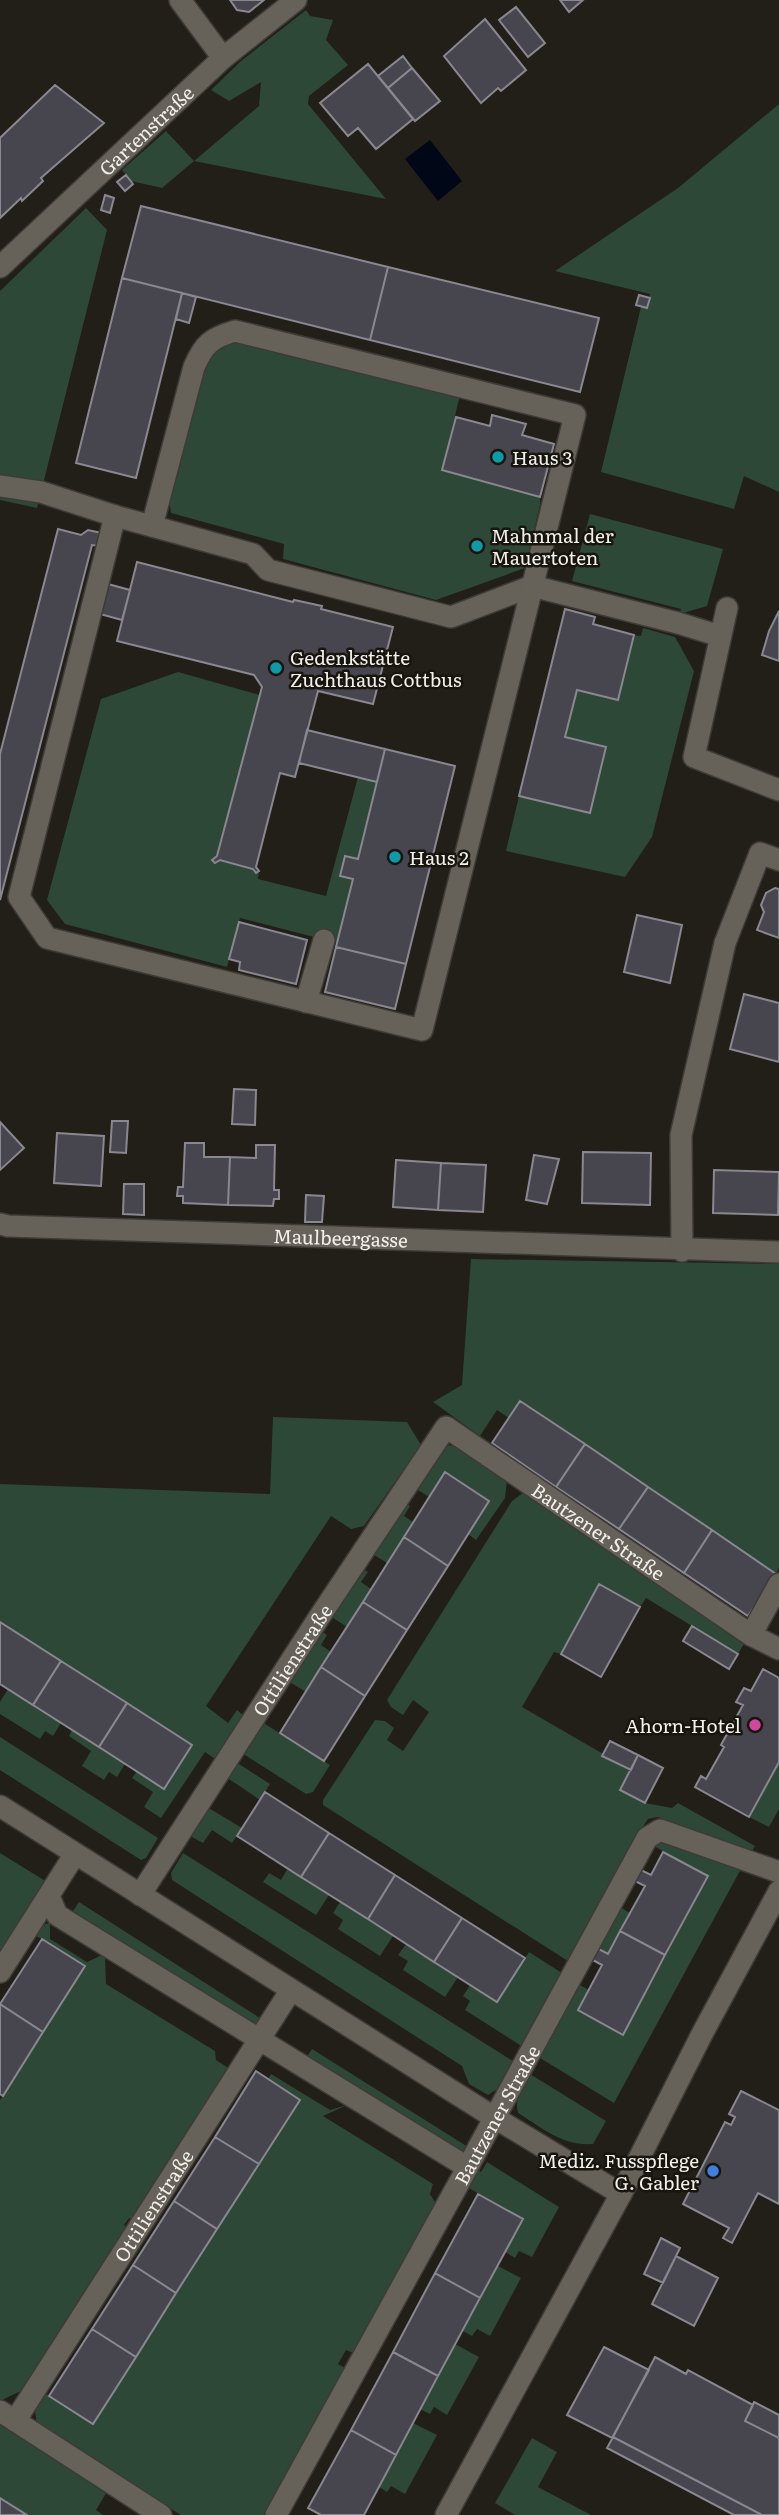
<svg xmlns="http://www.w3.org/2000/svg" width="779" height="2515" viewBox="0 0 779 2515" font-family="Literata,serif">
  <style>
    .green { fill: #2d4836 }
    .water { fill: #000817 }
    .building { fill: #47454d; stroke: #898790; stroke-width: 2 }
    .lines { fill: none; stroke-linecap: round; stroke-linejoin: round }
    .minor-casing { stroke: #3e3b37; stroke-width: 24 }
    .minor { stroke: #666159; stroke-width: 21 }
    .culture-dot { fill: #0f9aa8; stroke: #18150f; stroke-width: 2.5 }
    .hotel-dot { fill: #d1479c; stroke: #18150f; stroke-width: 2.5 }
    .shop-dot { fill: #3f7fe0; stroke: #18150f; stroke-width: 2.5 }
    .labels { text-anchor: middle; dominant-baseline: central; stroke-width: 5; stroke-linejoin: round; paint-order: stroke }
    .street-label { font-size: 19px; fill: #f2f0eb; stroke: #18150f }
    .poi-label { font-size: 19px; fill: #f2f0eb; stroke: #18150f; text-anchor: start }
  </style>
  <rect width="100%" height="100%" fill="#221e18"/>
  <path class="green" d="M306,10l4,6 23,4 -7,20 22,25 -39,31 -1,8 78,95 -192,-38 -32,27 -31,-7 -9,-11 44,-39 28,30 65,-55 2,-24 -32,19 -18,-11 30,-29z
    M779,104v388l-35,-16 -10,33 -133,-37 40,-165 6,1 3,-14 -95,-23 123,-83z
    M86,208l21,22 -70,278 -37,-8v-209z
    M229,341l77,19 11,-2 143,37 -18,75 98,27v8l-15,63 -89,32 -153,-41 1,-15 -113,-31 -2,-13 37,-141z
    M590,514l133,35 -16,57 -27,8 1,-5 -109,-28z
    M643,628l32,9 19,34 -42,166 -27,40 -119,-26 13,-55 71,17 16,-65 -41,-11 12,-47 41,10 16,-65 7,1z
    M178,672l82,23 -43,161 -5,4 2,3 6,-3 39,11 -1,8 68,17 32,-119 19,5 -19,77 -13,-3 -4,20 12,3 -16,64 -97,-25 -13,49 -162,-43 -18,-24 54,-201z
    M471,1259l308,5v304l-3,6 -255,-173 -12,17 -12,-8 -17,26 -47,-34 29,-17z
    M273,1417l134,5 14,23 -57,81 -13,3 -20,-13 -125,190 22,17 9,-13 6,5 -28,44 -10,-7 -44,66 -17,-11 9,-15 -21,-14 5,-7 27,17 28,-43 -192,-123v-138l270,10z
    M442,1444l16,3 49,33 -2,18 -29,42 -8,-6 21,-34 -44,-28 -16,25 -16,-10z
    M524,1492l220,152 -6,10 -92,-56 -6,9 -41,-22 -38,69 -7,-2 -32,55 109,63 -10,20 24,13 27,5 6,-5 77,43 -3,5 -94,-34 -10,2 -12,18 -65,126 -248,-158v-5l52,-80 10,1 9,7 -7,12 16,11 26,-39 -16,-12 -10,15 -12,-8 -4,-7 125,-199z
    M404,1502l6,4 -6,10 9,6 -26,41 -16,-10z
    M362,1568l6,4 -7,10 10,7 -24,38 -17,-11z
    M321,1631l6,4 -6,10 10,7 -25,40 -18,-11z
    M8,1689l53,34 -8,13 -8,-5 -5,8 -40,-25v-12z
    M262,1722l68,43 -17,27 -7,2 -64,-41z
    M72,1730l53,34 -8,13 -8,-5 -5,8 -22,-14 9,-15 -22,-15z
    M0,1737l158,101 -12,20 -5,2 -141,-90z
    M236,1762l34,22 -10,16 -34,-23z
    M779,1762v47l-10,18 -20,-10z
    M207,1807l35,21 -10,15 -20,-13 -9,13 -13,-7z
    M667,1839l75,28 -128,236 -74,-45 38,-74 11,6 -11,20 45,25 85,-158 -54,-31z
    M0,1853l47,29 -47,74z
    M183,1853l333,210 -13,22 -15,10 -19,-11 -7,-18 -290,-186 -1,-7z
    M288,1868l41,27 -13,20 -53,-33 6,-9 12,7z
    M79,1902l184,118 -6,9 -184,-118z
    M340,1902l53,34 -13,20 -42,-27 5,-9 -10,-7z
    M618,1906l12,7 -22,41 -11,-6z
    M50,1923v16l37,23 15,-7 3,2 1,27 109,67 1,9 14,9 -98,151 -3,-2 -5,7 3,3 -102,161 -25,12v-301l85,-133 -50,-32 7,-10z
    M406,1944l52,33 -13,20 -42,-27 5,-9 -10,-6z
    M529,1952l36,23 -42,72 -58,-37 5,-9 -7,-5 7,-11 27,17z
    M312,2049l156,98 -4,8 -157,-98z
    M271,2074l59,36 17,-5 -24,11 110,68 -3,10 8,13 -82,147 -10,-4 -8,14 9,5 -81,146h-85l-144,-90 -3,-22 8,-12 51,33 207,-324 -32,-21z
    M530,2074l76,47 -13,23c-31,2 -49,-15 -75,-31 -4,-15 5,-26 12,-39z
    M487,2162l72,45 -27,50 -13,-6 -4,7 -10,-6 18,-34 -58,-32 10,-17 6,3z
    M498,2266l23,12 -31,58 -13,-7 -5,7 -9,-5z
    M455,2344l24,13 -32,58 -13,-8 -4,7 -10,-5z
    M0,2421l108,69 -12,20 7,5h-76l-27,-17z
    M413,2423l24,12 -32,59 -14,-8 -4,6 -8,-5z
    M532,2438l25,14 -19,35 53,28h-76l-20,-12z"/>
  <path class="water" d="M430,140l32,41 -24,20 -33,-42z"/>
  <path class="building" d="M230,0h34l-15,12 -12,-2z
    M560,0h23l-14,12z
    M516,7l29,36 -17,14 -29,-37z
    M485,19l41,51 -25,21 -3,-3 -17,15 -37,-47z
    M403,56l9,12 -24,20 -10,-12z
    M368,64l45,55 -37,30 -18,-21 -10,8 -28,-33z
    M412,68l28,33 -25,20 -27,-33z
    M55,85l49,38 -54,47 -9,8 2,3 -21,20 -1,-3 -21,20v-80z
    M126,175l7,9 -8,7 -8,-9z
    M105,195l9,3 -4,15 -9,-3z
    M141,206l247,61 -18,73 -248,-62z
    M388,267l211,51 -19,74 -210,-52z
    M122,278l60,15 -46,185 -60,-15z
    M182,293l14,4 -7,26 -13,-4z
    M639,295l11,3 -3,10 -11,-3z
    M492,415l34,9 -4,11 32,9 -14,53 -98,-27 14,-53 34,9z
    M58,529l23,6 7,-5 14,3 -3,13 -7,-1 -92,355v-146z
    M137,562l156,40 1,-2 28,6 -1,3 72,18 -20,77 -55,-13 -23,86 -15,-4 -24,94 3,4 -3,2 -3,-4 -33,-9 -5,3 -3,-3 5,-4 45,-169 -8,-12 -137,-34z
    M108,584l22,6 -8,30 -22,-6z
    M565,609l30,8 -2,7 41,11 -16,65 -41,-10 -12,47 41,10 -16,66 -71,-17z
    M779,611v50l-17,-6 7,-24z
    M307,730l78,19 -8,33 -78,-19z
    M385,749l70,17 -49,198 -70,-17 17,-68 -13,-3 5,-20 13,3z
    M775,888l4,1v49l-22,-8 7,-18 -3,-7 5,-12z
    M637,915l45,10 -12,58 -46,-11z
    M239,922l68,18 -11,44 -57,-14 1,-8 -11,-3z
    M336,947l70,17 -11,45 -70,-17z
    M744,994l35,9v59l-49,-13z
    M234,1089l22,1 -1,35 -23,-1z
    M112,1121h16l-2,32 -16,-1z
    M0,1122l24,26 -24,22z
    M57,1133l47,3 -3,50 -47,-3z
    M185,1143h19v14h26l-2,48 -45,-2v-7h-6l1,-9h5z
    M256,1145h19l-1,45h5v9h-5l-1,7 -45,-1 2,-48 26,1z
    M583,1152l68,1 -1,52 -68,-2z
    M534,1155l25,4 -12,45 -21,-4z
    M396,1160l45,3 -3,47 -45,-3z
    M441,1163l45,2 -3,47 -45,-2z
    M714,1170l65,2 -1,43 -65,-2z
    M124,1184h20v31l-21,-1z
    M306,1195l18,1 -2,26h-17z
    M520,1401l65,43 -29,43 -64,-44z
    M585,1444l63,43 -29,42 -63,-42z
    M445,1472l44,29 -41,65 -44,-29z
    M648,1487l64,43 -28,43 -65,-44z
    M712,1530l64,44 -28,42 -64,-43z
    M404,1537l44,29 -41,64 -44,-28z
    M599,1584l41,23 -39,70 -40,-23z
    M363,1602l44,28 -42,66 -44,-29z
    M0,1622l61,39 -28,44 -33,-21z
    M692,1626l46,28 -9,15 -46,-28z
    M61,1661l66,42 -28,44 -66,-42z
    M321,1667l44,29 -41,65 -44,-28z
    M763,1669l16,9v84l-30,55 -54,-30 6,-11 5,3 18,-32 -3,-2 22,-40 -7,-3 8,-14 7,3z
    M127,1703l65,42 -28,44 -65,-42z
    M610,1741l28,14 -7,15 -29,-14z
    M638,1755l25,13 -18,35 -25,-13z
    M265,1792l64,41 -28,44 -64,-41z
    M329,1833l66,42 -27,44 -67,-42z
    M663,1852l45,24 -43,79 -45,-24 25,-45 -12,-6 6,-11 12,6z
    M395,1875l67,43 -28,44 -66,-43z
    M462,1918l63,40 -28,44 -63,-40z
    M620,1931l45,24 -42,80 -45,-25 24,-45 -11,-6 6,-11 11,6z
    M42,1939l43,27 -42,66 -43,-28z
    M0,2004l43,28 -40,64 -3,-2z
    M256,2071l44,29 -41,64 -44,-27z
    M741,2091l38,19v94l-21,-11 -26,50 -9,-5 6,-10 -46,-24 42,-82 6,3 4,-8 -6,-3z
    M215,2137l44,27 -42,65 -43,-28z
    M478,2194l45,25 -43,79 -45,-25z
    M174,2201l43,28 -41,64 -43,-28z
    M661,2238l19,10 -17,35 -19,-9z
    M676,2256l42,22 -24,48 -42,-22z
    M133,2265l43,28 -40,64 -44,-28z
    M435,2273l45,25 -42,78 -45,-24z
    M92,2329l44,28 -43,67 -44,-28z
    M604,2347l45,23 -37,68 -45,-23z
    M393,2352l45,24 -42,79 -45,-25z
    M655,2357l31,17 2,-4 65,35 -8,16 34,17v77h-17l-149,-78z
    M754,2402l25,13v23l-34,-17z
    M351,2430l45,25 -32,60h-43l-13,-7z
    M613,2437l149,78h-28l-127,-67z
    M0,2498l27,17h-27z"/>
  <g class="lines">
    <defs>
      <g id="minor">
        <path d="M180,0l43,58"/>
        <path id="s1" d="M0,267l223,-209 73,-58"/>
        <path d="M0,486l41,6 74,24 138,38 15,16 183,47 81,-31 146,37 42,13"/>
        <path d="M115,516l-96,381 28,41 375,92 153,-615 -340,-84c-24,7 -31,13 -41,36l-42,159"/>
        <path d="M727,608l-33,149 85,33"/>
        <path d="M306,1002l18,-62"/>
        <path id="s2" d="M0,1224l8,2 771,26"/>
        <path d="M682,1251l-1,-116 44,-192 35,-90 19,7"/>
        <path d="M751,1635l28,-51"/>
        <path d="M0,1806l495,312 126,76"/>
        <path id="s3" d="M140,1895l178,-276 128,-192 305,208 28,14"/>
        <path d="M49,1896l8,19 410,252"/>
        <path d="M0,1972l75,-118"/>
        <path d="M0,2411l161,104"/>
        <path id="s4" d="M15,2421l276,-431"/>
        <path id="s5" d="M276,2515c124,-226 249,-450 371,-677l13,-8 119,42"/>
        <path d="M446,2515l175,-321 81,-160 77,-143"/>
      </g>
    </defs>
    <use href="#minor" class="minor-casing"/>
    <use href="#minor" class="minor"/>
  </g>
  <g class="culture-dot">
    <circle cx="498" cy="457" r="7"/>
    <circle cx="477" cy="546" r="7"/>
    <circle cx="276" cy="668" r="7"/>
    <circle cx="395" cy="857" r="7"/>
  </g>
  <circle class="hotel-dot" cx="755" cy="1725" r="7"/>
  <circle class="shop-dot" cx="713" cy="2171" r="7"/>
  <g class="labels">
    <g class="street-label">
      <text stroke="none"><textPath href="#s1" startOffset="200">Gartenstraße</textPath></text>
      <text stroke="none"><textPath href="#s2" startOffset="341">Maulbeergasse</textPath></text>
      <text stroke="none"><textPath href="#s3" startOffset="744">Bautzener Straße</textPath></text>
      <text stroke="none"><textPath href="#s3" startOffset="280">Ottilienstraße</textPath></text>
      <text stroke="none"><textPath href="#s5" startOffset="457">Bautzener Straße</textPath></text>
      <text stroke="none"><textPath href="#s4" startOffset="256">Ottilienstraße</textPath></text>
    </g>
    <g class="poi-label">
      <text x="512" y="457">Haus 3</text>
      <text x="491" y="535">Mahnmal der<tspan x="491" dy="22">Mauertoten</tspan></text>
      <text x="290" y="657">Gedenkstätte<tspan x="290" dy="22">Zuchthaus Cottbus</tspan></text>
      <text x="409" y="857">Haus 2</text>
      <text x="741" y="1725" text-anchor="end">Ahorn-Hotel</text>
      <text x="699" y="2160" text-anchor="end">Mediz. Fusspflege<tspan x="699" dy="22">G. Gabler</tspan></text>
    </g>
  </g>
</svg>
